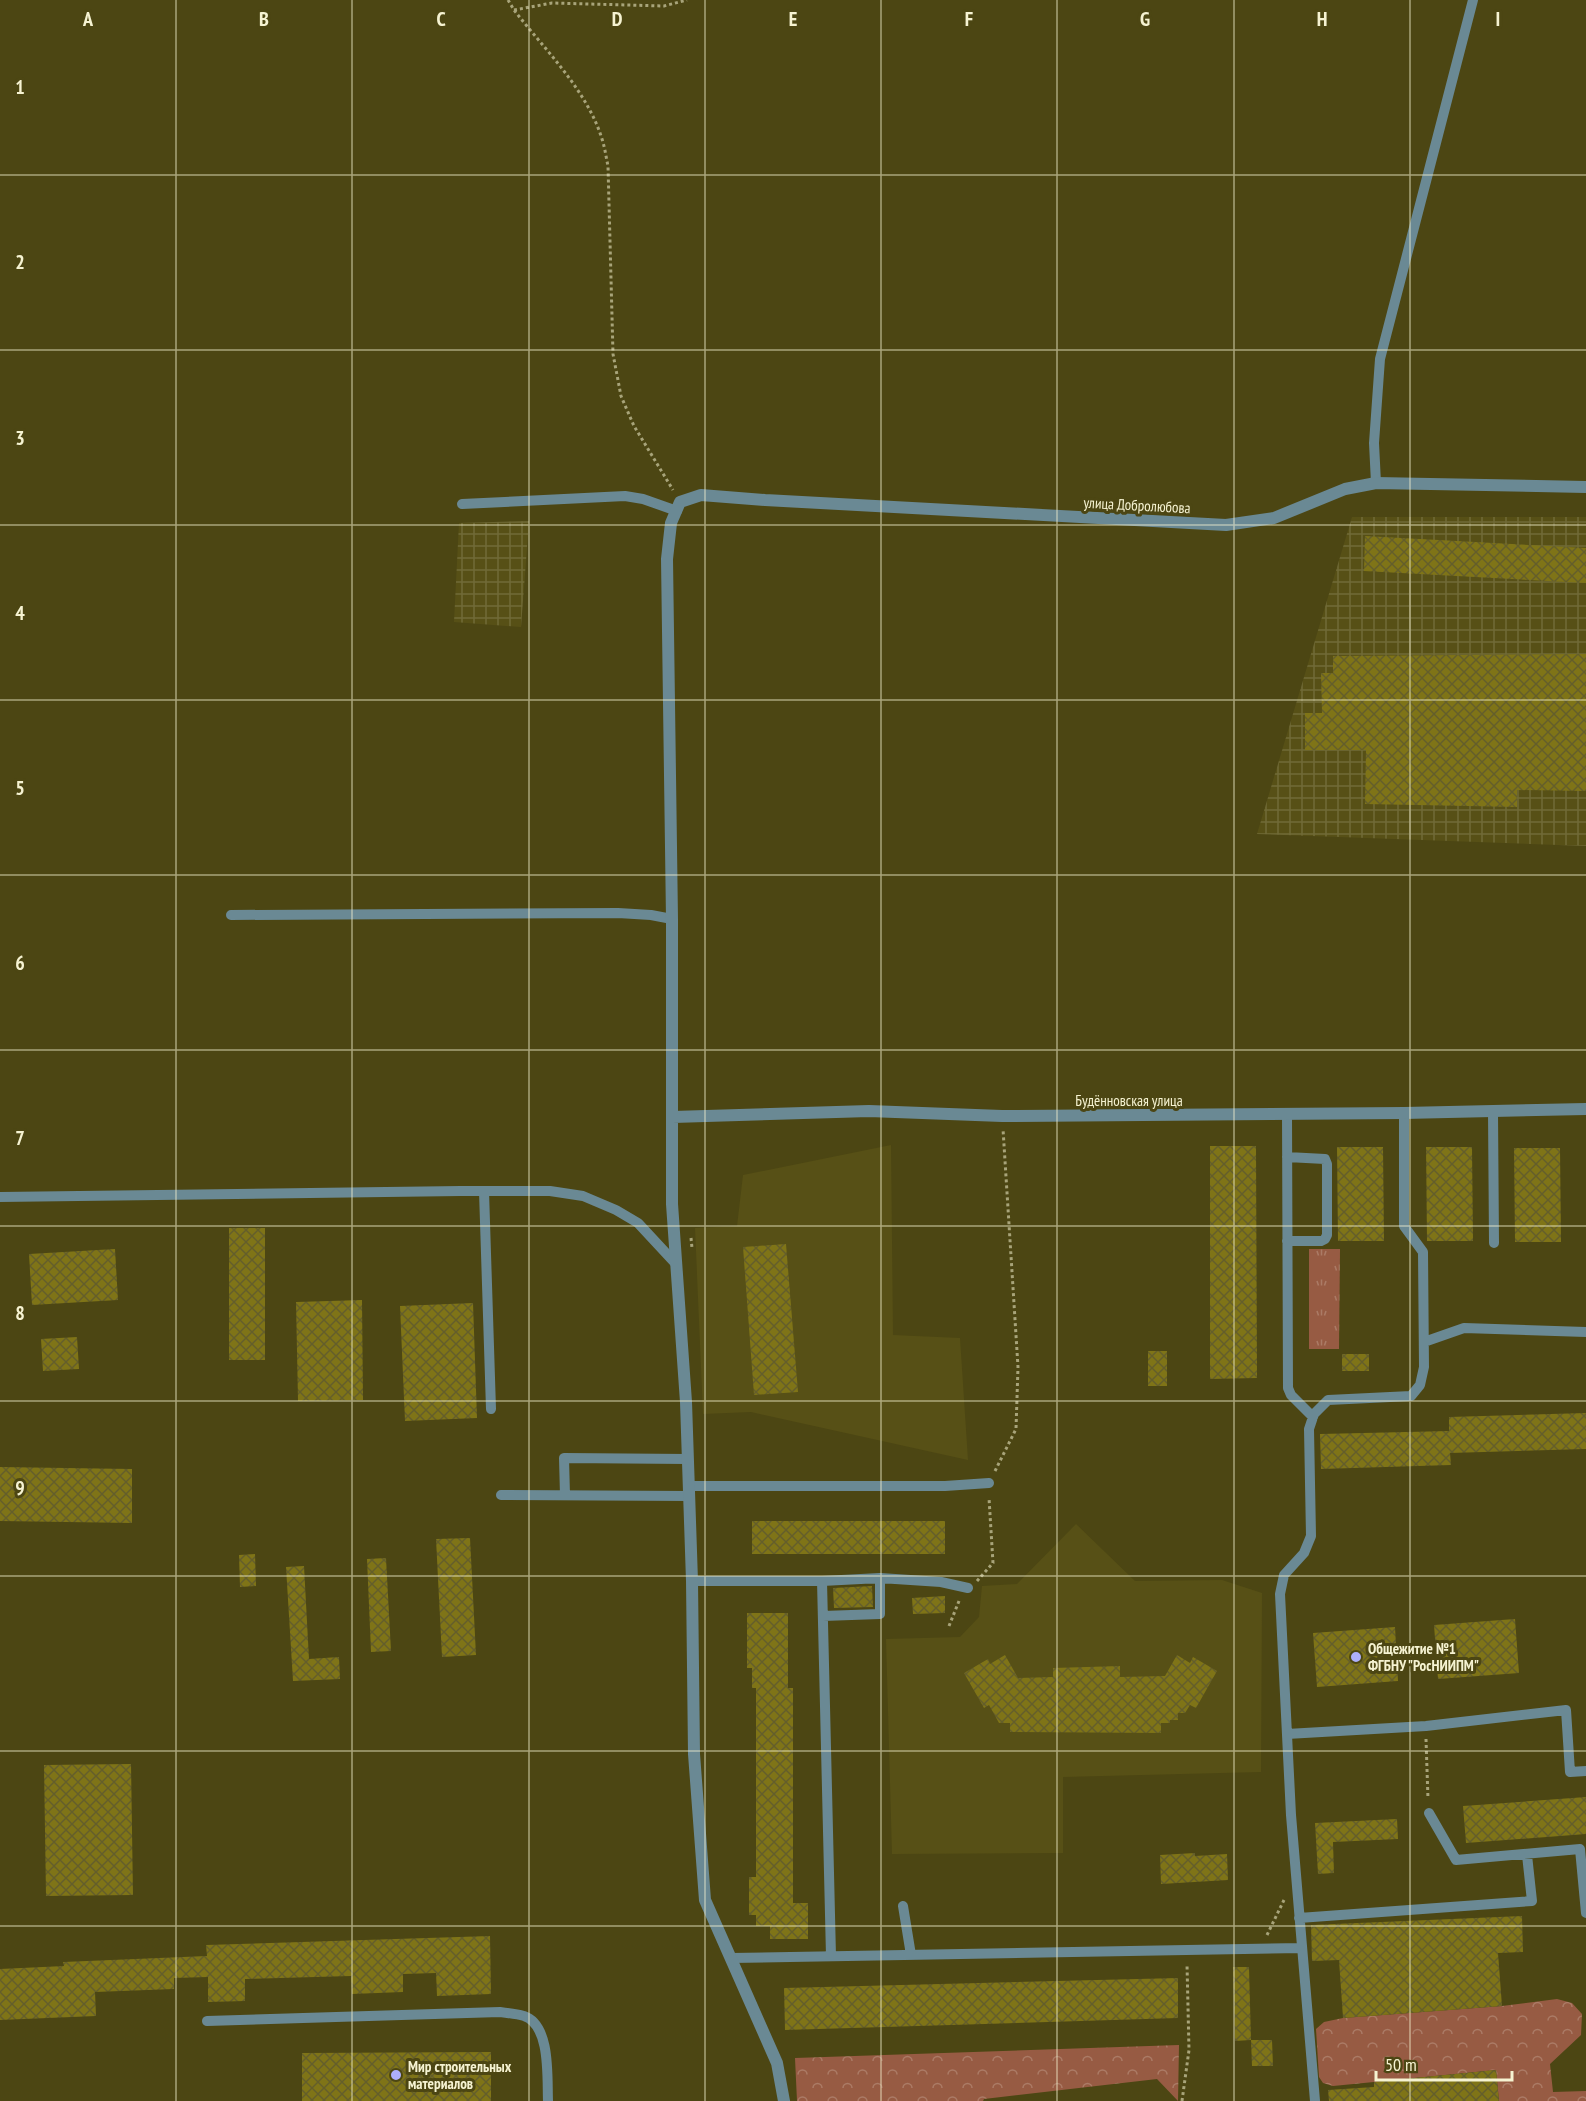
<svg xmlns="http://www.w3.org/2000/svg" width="1586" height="2101" viewBox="0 0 1586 2101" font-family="'PT Sans Narrow',sans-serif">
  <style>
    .built { fill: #575016 }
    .industrial { fill: url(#industrial-grid) }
    .grass { fill: url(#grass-tufts) }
    .forest { fill: url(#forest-crowns) }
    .building { fill: url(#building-cross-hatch) }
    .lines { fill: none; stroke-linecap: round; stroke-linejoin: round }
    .path { stroke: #a8a47a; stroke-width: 3; stroke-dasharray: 3 3; stroke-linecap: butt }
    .service { stroke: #6a8994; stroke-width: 10 }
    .minor { stroke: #6a8994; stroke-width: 12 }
    .grid { fill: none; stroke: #f6f3d2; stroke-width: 1.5; stroke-opacity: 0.55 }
    .poi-dot { fill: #adaffb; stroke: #4c4613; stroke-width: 2 }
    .labels { text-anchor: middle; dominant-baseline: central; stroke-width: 6; stroke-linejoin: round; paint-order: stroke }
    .street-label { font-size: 15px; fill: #f6f3d2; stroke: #4c4613 }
    .poi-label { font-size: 15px; font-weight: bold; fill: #f6f3d2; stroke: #4c4613; text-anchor: start }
    .grid-label { font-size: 20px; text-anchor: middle; font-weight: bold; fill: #f6f3d2; stroke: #4c4613; stroke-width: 6; stroke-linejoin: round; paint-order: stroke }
  </style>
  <defs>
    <pattern id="industrial-grid" width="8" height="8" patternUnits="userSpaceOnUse" patternTransform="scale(1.5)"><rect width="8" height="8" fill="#575016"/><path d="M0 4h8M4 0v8" fill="none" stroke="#706a37"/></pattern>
    <pattern id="grass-tufts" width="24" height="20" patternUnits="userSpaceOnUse" patternTransform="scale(1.5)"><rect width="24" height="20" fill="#975b43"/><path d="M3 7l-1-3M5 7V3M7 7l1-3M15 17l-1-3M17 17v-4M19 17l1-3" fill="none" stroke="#ab7b66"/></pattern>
    <pattern id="forest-crowns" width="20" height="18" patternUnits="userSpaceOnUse" patternTransform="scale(1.5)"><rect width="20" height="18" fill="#975b43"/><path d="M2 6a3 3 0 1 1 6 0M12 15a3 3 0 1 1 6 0" fill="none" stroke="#ab7b66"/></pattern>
    <pattern id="building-cross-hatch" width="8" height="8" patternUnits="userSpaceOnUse" patternTransform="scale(1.5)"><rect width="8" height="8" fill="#7f7417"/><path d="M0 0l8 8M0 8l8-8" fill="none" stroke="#645e2b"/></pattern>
  </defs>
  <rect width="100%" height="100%" fill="#4c4613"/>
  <path class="built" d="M891,1145l2,190 67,3 8,122 -217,-48 -48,2 -8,-186 42,-2 6,-51z
    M1076,1524l59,57 87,-1 40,13 -1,179 -198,5v76l-171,1 -6,-215 74,-2 19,-20 3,-31 35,-2z"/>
  <path class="industrial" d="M1352,517h234v329l-329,-12z
    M529,521l-8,106 -67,-5 5,-99z"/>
  <path class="grass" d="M1309,1249h31l-1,100h-30z"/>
  <path class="forest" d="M1557,1999l15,4 10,11 -1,21 -31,29 3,28 33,-1v10h-87l-3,-31 -163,16 -10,-3 -4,-6 -3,-48 8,-7 19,-4 159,-12z
    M1179,2045l-1,56 -21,-22 -173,20 -1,2h-186l-2,-43z"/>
  <path class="building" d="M1365,536l221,12v35l-222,-12z
    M1586,654v137l-69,-1v17l-152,-3 1,-54h-61v-37h17l-1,-40h12v-17z
    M1210,1146h46l1,232 -47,1z
    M1337,1147h46l1,94h-46z
    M1426,1147h46l1,94h-46z
    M1514,1148h46l1,94h-46z
    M229,1228h36v132h-36z
    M786,1244l12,148 -44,3 -11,-148z
    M115,1249l3,51 -86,5 -3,-51z
    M362,1300l1,100 -65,1 -2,-99z
    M473,1303l4,115 -72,3 -5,-115z
    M77,1337l2,32 -36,2 -2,-32z
    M1148,1351h19v35h-19z
    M1342,1354h27v17h-27z
    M1586,1413v36l-136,4 1,12 -130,4 -1,-35 129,-3v-14z
    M0,1467l132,2v54l-132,-2z
    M752,1521h193v33h-193z
    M470,1538l6,117 -34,2 -6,-118z
    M255,1554l1,32 -16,1 -1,-32z
    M386,1558l5,93 -20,1 -4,-93z
    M304,1566l5,93 30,-2 1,22 -47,2 -7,-114z
    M872,1586l1,21 -39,1 -1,-20z
    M945,1596v17l-32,1 -1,-16z
    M747,1613h41v75h5v215h15v36h-38v-13h-14v-11h-7v-38h7v-189h-4v-20h-5z
    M1515,1619l4,54 -81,6 -4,-54z
    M1395,1627l3,54 -81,6 -4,-54z
    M1005,1655l13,23 35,-1v-9l67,-2v11l45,-1 12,-21 13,8 3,-6 24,14 -21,37 -6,-3 -5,8h-7v7h-8v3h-9v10l-151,-1v-9h-11l-10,-18 -5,3 -20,-35 24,-14 2,5z
    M131,1764l2,131 -87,1 -2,-131z
    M1586,1797v37l-120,9 -3,-37z
    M1397,1819l1,20 -65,3 1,31 -16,1 -3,-51z
    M1195,1853v3l32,-2 1,26 -67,4 -1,-29z
    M1522,1916l1,36 -25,1 4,53 -159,12 -4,-58 -27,1 -1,-36z
    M490,1936l1,58 -54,2 -1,-23 -33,1v18l-51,2 -1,-18 -106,3v22l-37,1v-25l-34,1v11l-79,3 1,24 -96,4v-51l64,-3 -1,-4 144,-6 -1,-11z
    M1233,1967h16l2,73 -16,1z
    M1178,1978v40l-393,12 -1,-42z
    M1251,2040h21l1,26h-21z
    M491,2052v49h-189v-48z
    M1496,2070l3,31h-170l-1,-11 46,-3v-5z"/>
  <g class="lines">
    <path class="path" d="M508,0l6,10c31,40 73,80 88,129 3,9 4,18 6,27l5,188 8,42 13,30 39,64
      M514,10l38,-7 112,3 23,-6
      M691,1238l1,10
      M995,1471l21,-42 2,-62 -15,-238
      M977,1581l16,-18 -4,-65
      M949,1626l10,-25
      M1426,1739l2,60
      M1267,1935l17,-35
      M1182,2101l7,-51 -2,-86"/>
    <path class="service" d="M1376,483l-2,-40 6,-84 93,-359
      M462,504l163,-8 18,3 34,12
      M231,915l387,-2 33,2 21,4
      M1493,1112l1,131
      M1287,1114l1,274 3,7 22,22
      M1287,1157l38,2 2,5v71l-2,4 -4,2h-34
      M484,1191l7,218
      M0,1197l461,-6h89l33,5 33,14 22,13 39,42
      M1424,1342l40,-14 122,4
      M689,1486h256l44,-3
      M501,1495l188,1
      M565,1495l-1,-37 124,1
      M880,1578l61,4 27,6
      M692,1581h130l9,375
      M822,1581l58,-3v36l-57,2
      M1287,1734l139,-8 140,-16 4,62 16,-1
      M1429,1813l27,47 124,-11 6,64
      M903,1906l8,49
      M1299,1918l233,-17 -5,-46
      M731,1958l571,-10
      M207,2021l293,-9c8,1 16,2 24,4 27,9 23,62 24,85
      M1315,2101l-24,-286 -11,-221 4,-19 20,-22 7,-17 -2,-107 5,-15 14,-14 83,-4 9,-11 4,-18 -1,-115 -19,-26v-113"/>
    <path class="minor" d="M673,1117l196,-6 133,5 402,-3 182,-4
      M784,2101l-7,-38 -72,-163 -11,-146 -2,-173 -6,-179 -14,-198v-285l-5,-360 4,-36 9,-21 21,-7 64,5 461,25 48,-7 71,-29 31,-6 210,4"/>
  </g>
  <path class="grid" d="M176,0v2101M352,0v2101M529,0v2101M705,0v2101M881,0v2101M1057,0v2101M1234,0v2101M1410,0v2101M0,175h1586M0,350h1586M0,525h1586M0,700h1586M0,875h1586M0,1050h1586M0,1226h1586M0,1401h1586M0,1576h1586M0,1751h1586M0,1926h1586"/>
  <g class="poi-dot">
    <circle cx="1356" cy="1657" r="6"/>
    <circle cx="396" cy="2075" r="6"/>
  </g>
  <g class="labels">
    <g class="street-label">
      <text transform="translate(1137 505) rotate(3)">улица Добролюбова</text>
      <text x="1129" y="1100">Будённовская улица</text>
    </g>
    <g class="poi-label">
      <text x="1368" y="1648">Общежитие №1<tspan x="1368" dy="17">ФГБНУ "РосНИИПМ"</tspan></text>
      <text x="408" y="2066">Мир строительных<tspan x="408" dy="17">материалов</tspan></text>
    </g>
  </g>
  <g class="grid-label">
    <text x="88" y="26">A</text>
    <text x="264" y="26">B</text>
    <text x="441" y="26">C</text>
    <text x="617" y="26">D</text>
    <text x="793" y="26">E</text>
    <text x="969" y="26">F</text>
    <text x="1145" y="26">G</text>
    <text x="1322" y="26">H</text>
    <text x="1498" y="26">I</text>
    <text x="20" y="94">1</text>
    <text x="20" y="269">2</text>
    <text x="20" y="445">3</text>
    <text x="20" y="620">4</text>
    <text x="20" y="795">5</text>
    <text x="20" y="970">6</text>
    <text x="20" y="1145">7</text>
    <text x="20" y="1320">8</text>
    <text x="20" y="1495">9</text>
  </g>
  <path d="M1376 2071v9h136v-9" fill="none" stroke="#f6f3d2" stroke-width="3"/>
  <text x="1385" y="2071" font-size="18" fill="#f6f3d2" stroke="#4c4613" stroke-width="4.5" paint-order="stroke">50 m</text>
</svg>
